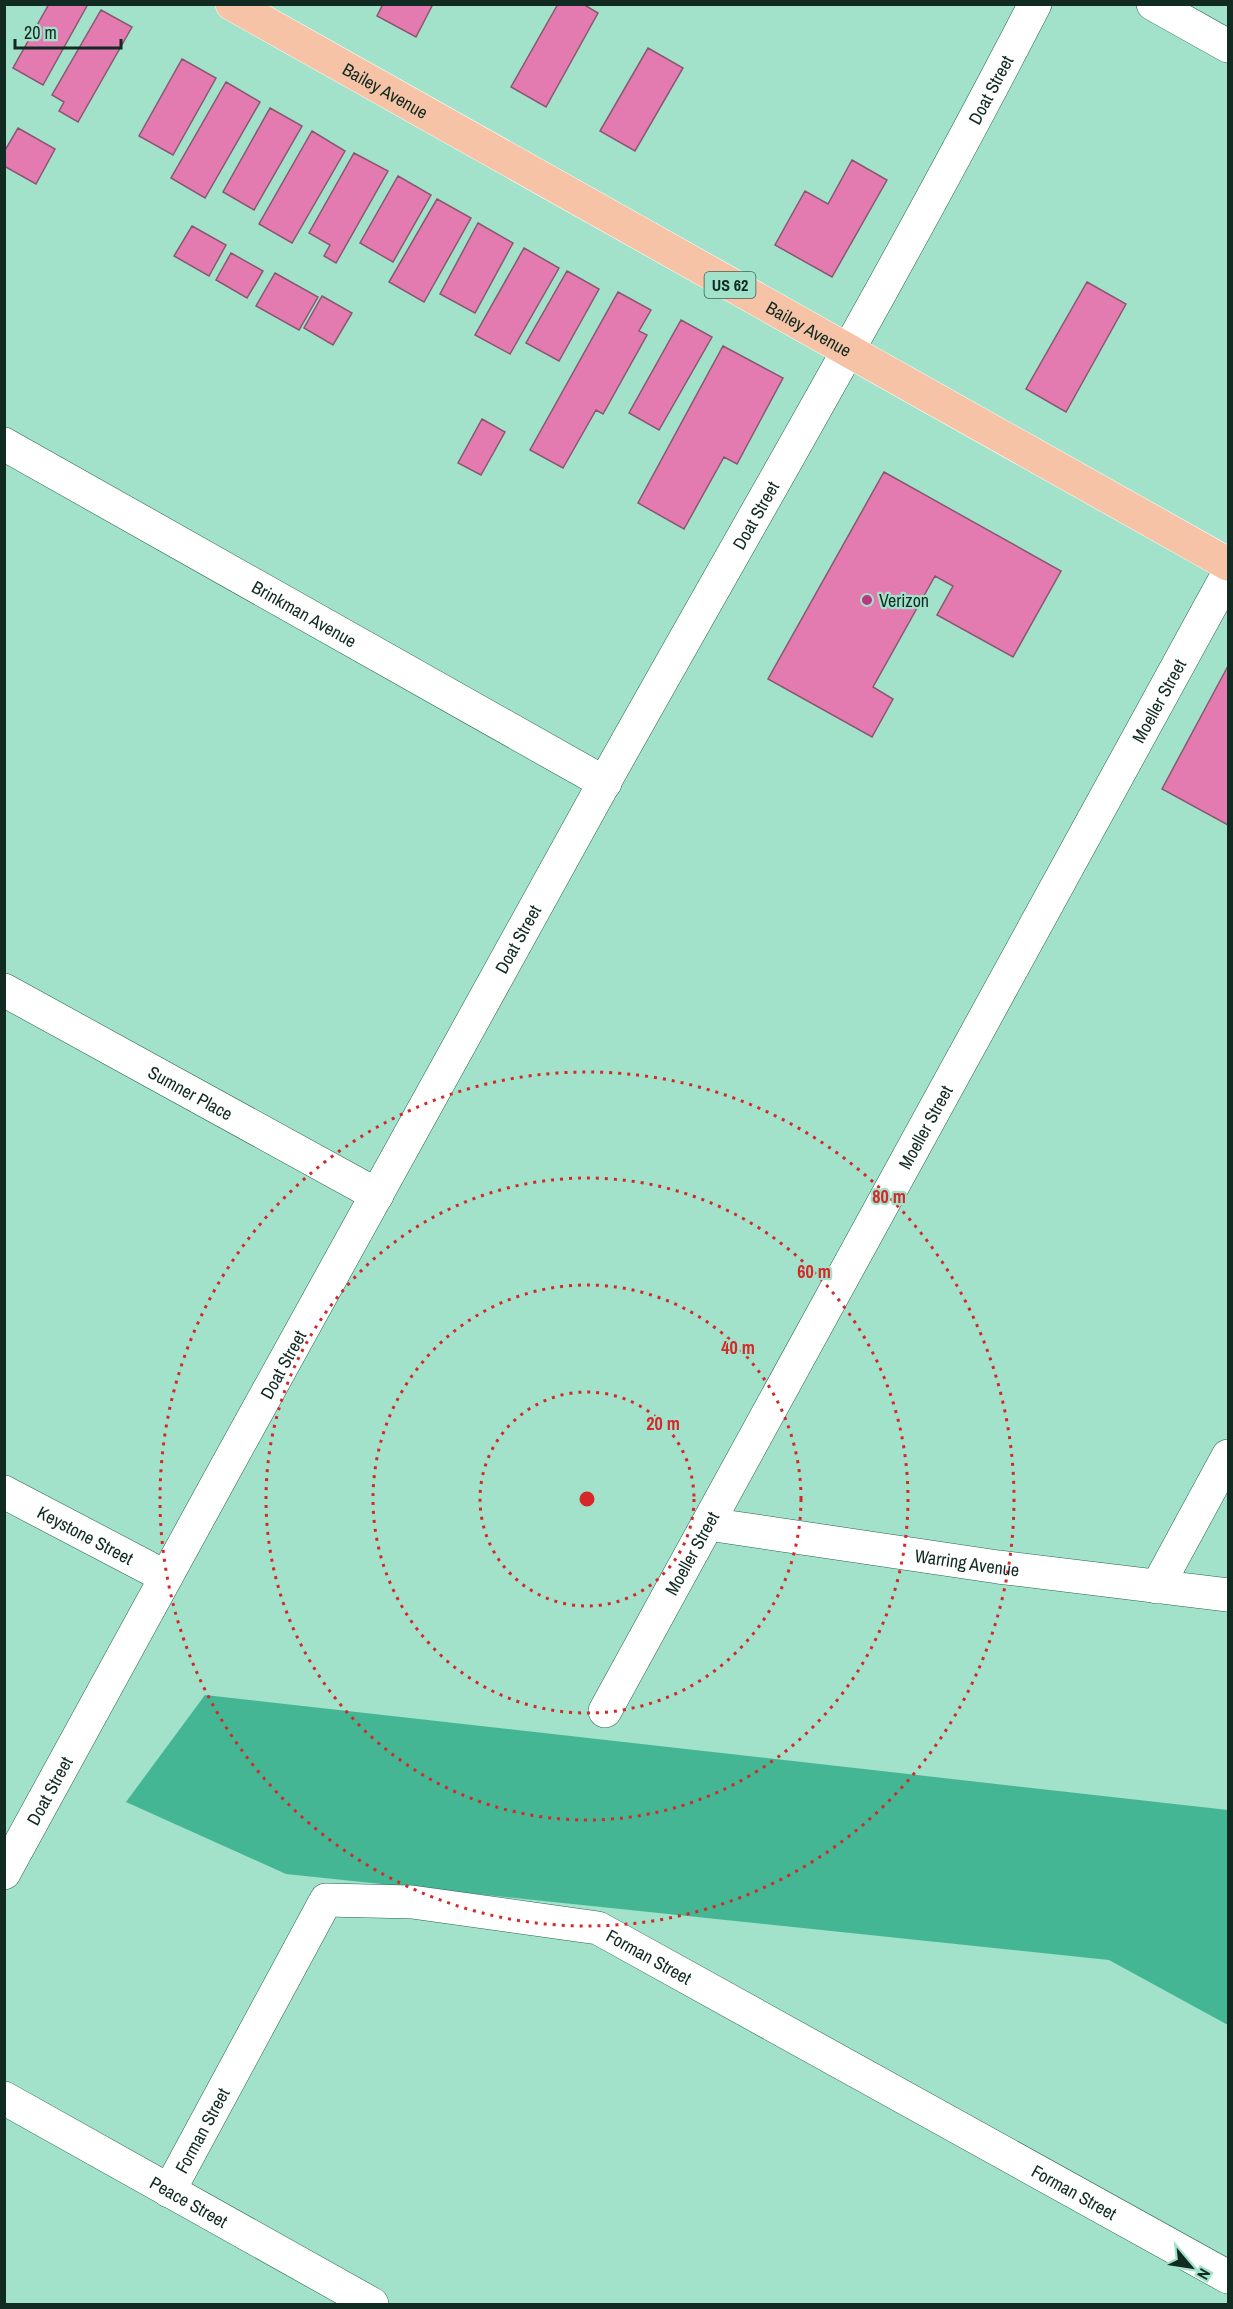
<svg xmlns="http://www.w3.org/2000/svg" width="1233" height="2309" viewBox="0 0 1233 2309" font-family="'Archivo Narrow',sans-serif">
  <style>
    .forest { fill: #44b694 }
    .building { fill: #e47bb0; stroke: #89586f; stroke-width: 1.5 }
    .lines { fill: none; stroke-linecap: round; stroke-linejoin: round }
    .minor-casing { stroke: #266450; stroke-width: 34 }
    .major-casing { stroke: #fff; stroke-width: 34 }
    .minor { stroke: #fff; stroke-width: 33 }
    .major { stroke: #f6c3a6; stroke-width: 33 }
    .ring { fill: none; stroke: #d62828; stroke-width: 3; stroke-dasharray: 3 6 }
    .poi-dot { fill: #b93881; stroke: #a2e1ca; stroke-width: 2 }
    .labels { text-anchor: middle; dominant-baseline: central; stroke-width: 4.5; stroke-linejoin: round; paint-order: stroke }
    .shield { fill: #a2e1ca; stroke: #3c6154; stroke-width: 1.5 }
    .shield-label { font-size: 16px; font-weight: bold; fill: #112a22 }
    .street-label { font-size: 18px; fill: #112a22; stroke: #a2e1ca }
    .poi-label { font-size: 18px; fill: #112a22; stroke: #a2e1ca; text-anchor: start }
    .centre { fill: #d62828; stroke: #a2e1ca; stroke-width: 3 }
    .ring-label { font-size: 18px; text-anchor: middle; font-weight: bold; fill: #d62828; stroke: #a2e1ca; stroke-width: 4.5; stroke-linejoin: round; paint-order: stroke }
  </style>
  <rect width="100%" height="100%" fill="#a2e1ca"/>
  <path class="forest" d="M205,1695l1023,115v215l-119,-65 -823,-86 -160,-72z"/>
  <path class="building" d="M49,4h39l-45,81 -30,-17z
    M383,4h50l-17,33 -39,-21z
    M558,4h25l15,9 -52,94 -35,-20z
    M101,10l31,17 -54,95 -19,-11 5,-9 -12,-7z
    M648,48l35,20 -48,83 -35,-20z
    M182,59l34,19 -43,77 -34,-19z
    M226,82l34,20 -55,96 -34,-20z
    M270,108l32,18 -48,84 -31,-18z
    M18,128l37,21 -19,35 -32,-18v-14z
    M312,131l33,20 -53,92 -33,-19z
    M354,153l34,18 -52,92 -12,-7 6,-11 -21,-12z
    M852,160l35,20 -55,97 -57,-32 30,-54 23,13z
    M398,176l33,19 -38,67 -33,-19z
    M437,199l34,19 -47,84 -35,-20z
    M478,223l35,20 -38,70 -35,-19z
    M192,226l34,19 -17,31 -35,-20z
    M524,248l35,20 -49,86 -35,-19z
    M231,253l32,18 -16,27 -31,-18z
    M567,271l32,18 -40,72 -33,-18z
    M275,273l43,24 -19,33 -43,-24z
    M1087,282l39,22 -60,108 -40,-23z
    M618,292l33,18 -12,21 8,4 -44,79 -7,-4 -33,58 -33,-18z
    M322,296l30,17 -19,32 -29,-17z
    M681,320l31,17 -53,93 -30,-17z
    M723,346l60,32 -46,86 -13,-7 -40,72 -46,-26z
    M482,419l23,13 -24,43 -23,-12z
    M884,472l177,99 -48,86 -76,-42 16,-29 -18,-10 -62,111 20,12 -21,38 -104,-58z
    M1228,666v159l-66,-36z"/>
  <g class="lines">
    <defs>
      <g id="minor">
        <path d="M1153,4l75,42"/>
        <path id="s1" d="M4,444l601,339"/>
        <path id="s2" d="M4,990l373,205"/>
        <path id="s3" d="M4,1492l162,85"/>
        <path id="s4" d="M708,1524l290,43 230,28"/>
        <path d="M1157,1587l71,-131"/>
        <path id="s5" d="M605,1711l623,-1137"/>
        <path id="s6" d="M4,1873c199,-364 398,-727 600,-1090 145,-259 295,-515 431,-779"/>
        <path id="s7" d="M4,2098l368,206"/>
        <path id="s8" d="M169,2191l157,-291 86,2 186,26 630,349"/>
      </g>
      <g id="major">
        <path id="s9" d="M232,4l996,560"/>
      </g>
    </defs>
    <use href="#minor" class="minor-casing"/>
    <use href="#major" class="major-casing"/>
    <use href="#minor" class="minor"/>
    <use href="#major" class="major"/>
  </g>
  <g class="ring">
    <circle cx="587" cy="1499" r="107"/>
    <circle cx="587" cy="1499" r="214"/>
    <circle cx="587" cy="1499" r="321"/>
    <circle cx="587" cy="1499" r="427"/>
  </g>
  <circle class="poi-dot" cx="867" cy="600" r="6"/>
  <g class="labels">
    <rect class="shield" x="704.5" y="272" width="51" height="26" rx="4.5"/>
    <g class="shield-label">
      <text x="730" y="285">US 62</text>
    </g>
    <g class="street-label">
      <text stroke="none"><textPath href="#s6" startOffset="2038">Doat Street</textPath></text>
      <text stroke="none"><textPath href="#s9" startOffset="176">Bailey Avenue</textPath></text>
      <text stroke="none"><textPath href="#s9" startOffset="662">Bailey Avenue</textPath></text>
      <text stroke="none"><textPath href="#s6" startOffset="1552">Doat Street</textPath></text>
      <text stroke="none"><textPath href="#s1" startOffset="345">Brinkman Avenue</textPath></text>
      <text stroke="none"><textPath href="#s5" startOffset="1152">Moeller Street</textPath></text>
      <text stroke="none"><textPath href="#s6" startOffset="1066">Doat Street</textPath></text>
      <text stroke="none"><textPath href="#s2" startOffset="213">Sumner Place</textPath></text>
      <text stroke="none"><textPath href="#s5" startOffset="666">Moeller Street</textPath></text>
      <text stroke="none"><textPath href="#s6" startOffset="580">Doat Street</textPath></text>
      <text stroke="none"><textPath href="#s3" startOffset="92">Keystone Street</textPath></text>
      <text stroke="none"><textPath href="#s5" startOffset="180">Moeller Street</textPath></text>
      <text stroke="none"><textPath href="#s4" startOffset="262">Warring Avenue</textPath></text>
      <text stroke="none"><textPath href="#s6" startOffset="94">Doat Street</textPath></text>
      <text stroke="none"><textPath href="#s8" startOffset="663">Forman Street</textPath></text>
      <text stroke="none"><textPath href="#s8" startOffset="69">Forman Street</textPath></text>
      <text stroke="none"><textPath href="#s8" startOffset="1149">Forman Street</textPath></text>
      <text stroke="none"><textPath href="#s7" startOffset="212">Peace Street</textPath></text>
    </g>
    <g class="poi-label">
      <text x="879" y="600">Verizon</text>
    </g>
  </g>
  <circle cx="587" cy="1499" r="9" class="centre"/>
  <g class="ring-label">
    <text x="889" y="1203">80 m</text>
    <text x="814" y="1278">60 m</text>
    <text x="738" y="1354">40 m</text>
    <text x="663" y="1430">20 m</text>
  </g>
  <rect width="1233" height="2309" fill="none" stroke="#112a22" stroke-width="12"/>
  <g transform="translate(1191 2267) rotate(119)" stroke="#a2e1ca" stroke-width="4.5" paint-order="stroke">
  <path d="M0-4.5L10 22L0 15L-10 22Z" fill="#112a22"/>
  <text y="-9" font-size="16" font-weight="bold" text-anchor="middle" fill="#112a22">N</text>
  </g>
  <path d="M15 39v9h106v-9" fill="none" stroke="#112a22" stroke-width="3"/>
  <text x="24" y="39" font-size="18" fill="#112a22" stroke="#a2e1ca" stroke-width="4.5" paint-order="stroke">20 m</text>
</svg>
